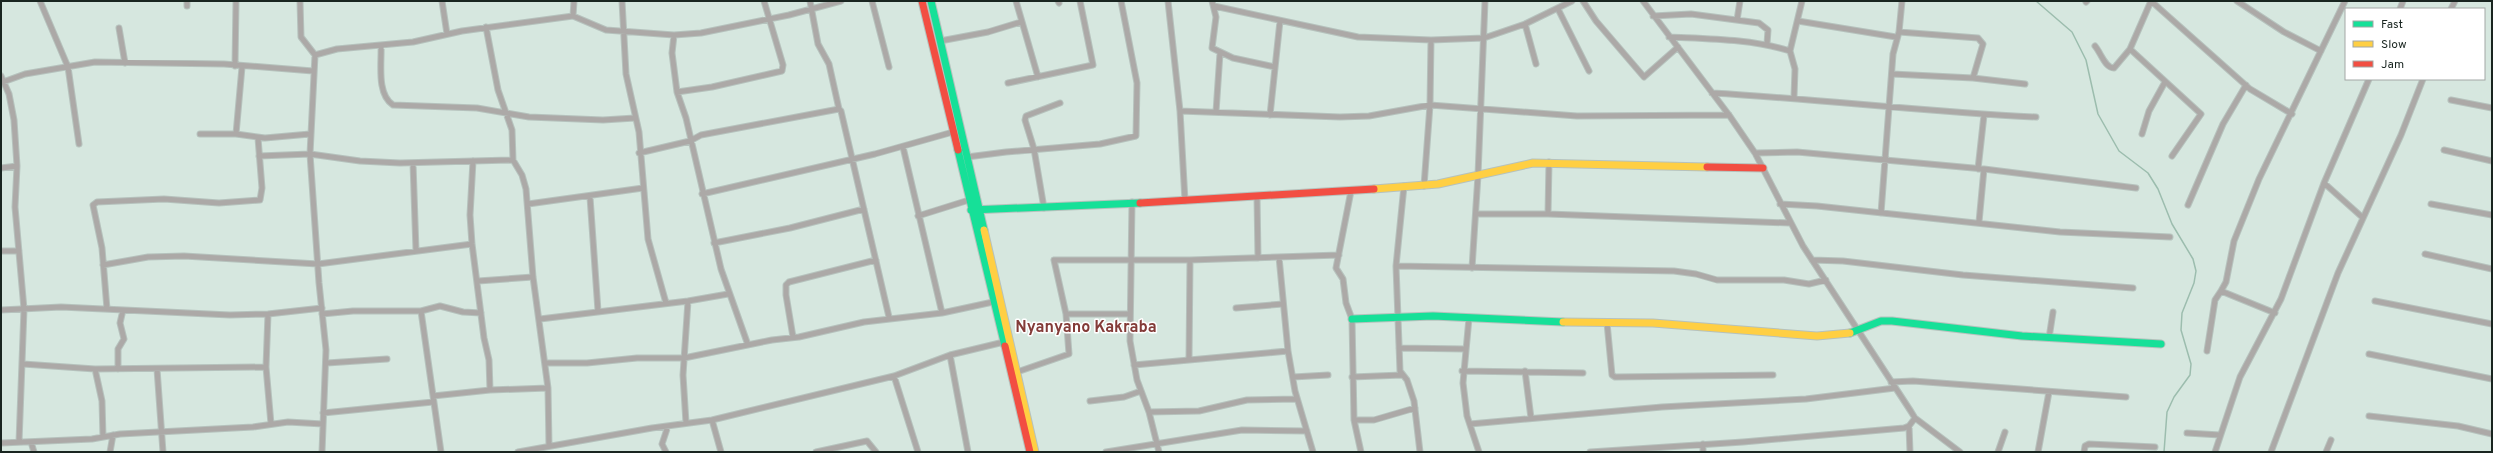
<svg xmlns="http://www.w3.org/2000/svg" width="2493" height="453" viewBox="0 0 2493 453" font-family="Overpass,sans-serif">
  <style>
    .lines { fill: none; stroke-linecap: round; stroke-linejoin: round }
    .stream { stroke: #9cbdae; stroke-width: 1.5 }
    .street-casing { stroke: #b6c2bd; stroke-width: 7 }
    .fast-casing { stroke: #b6c2bd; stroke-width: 9 }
    .slow-casing { stroke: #b6c2bd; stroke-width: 9 }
    .jam-casing { stroke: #b6c2bd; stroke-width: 9 }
    .street { stroke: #aca9a7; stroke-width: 5 }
    .fast { stroke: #16e098; stroke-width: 7 }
    .slow { stroke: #ffcf43; stroke-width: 7 }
    .jam { stroke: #f24e42; stroke-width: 7 }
    .labels { text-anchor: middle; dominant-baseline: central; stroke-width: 3; stroke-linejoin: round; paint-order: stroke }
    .district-label { font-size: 16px; font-weight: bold; fill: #833b38; stroke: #fff }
  </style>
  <rect width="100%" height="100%" fill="#d6e7df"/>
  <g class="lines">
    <path class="stream" d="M2036,1l36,31 14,28 12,54 21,37 29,22 10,16 14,35 21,35 3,12 -2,12 -12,30 -1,17 10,34 -1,11 -16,22 -7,15 -3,40"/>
    <defs>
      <path id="street" d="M40,1l28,66 11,77
        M300,1l1,36 14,18 -5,99 9,129 7,67 -4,102
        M442,1l5,33
        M622,1l4,73 13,58 9,107 18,64
        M810,1l8,43 11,20 10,45 2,2 48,206
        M872,1l17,66
        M1016,1l22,76
        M1058,1l1,2
        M1168,1l12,110 5,90
        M1212,1l4,16 -4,31 21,10 42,9
        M1583,1l13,20 48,56 34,-30
        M1643,1l86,114 26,38 48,93 107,164 5,8 45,34
        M2151,1l-21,48 71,65 -29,42
        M2151,1l99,88 42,25
        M2237,1l47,31 37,19
        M2086,2l1,-1
        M187,6v-5
        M1214,6l144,31 73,3 53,-2 41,-14 47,-23
        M1558,9l31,62
        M2400,9l3,-8
        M2451,9l4,-8
        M573,16l1,-15
        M1653,16l38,-2 68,9 9,7 -1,14
        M1737,20l3,-19
        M1798,21l98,16
        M1525,24l11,40
        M486,27l12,63 14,40 1,30 9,15 4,14 7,88 15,111 1,58
        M119,28l6,35
        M1899,32l3,-31
        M674,35l-2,18 5,39 9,26 35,151 27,76
        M1669,37c42,2 82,2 121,14l5,18 -1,28
        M940,41l48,-9 33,-10
        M381,45c1,17 -5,49 12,60l84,3 52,9 74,3 32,-2
        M2095,46c6,7 10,22 19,22l16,-19
        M1790,51l12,-50
        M315,55l22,-6 76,-7 49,-11 111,-15 33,14 68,5 27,-2 88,-18 52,-14
        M235,66l1,-65
        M1892,74l81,4 52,6
        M1,76l8,18 5,26 3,46 -2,41 9,102 -5,133
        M3,82l22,-8 70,-12 129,2 89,7
        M1008,83l85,-18 -13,-64
        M677,92l35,-5 70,-16 1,-6 -19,-64
        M1712,93c108,6 216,19 324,24
        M2451,100l41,8
        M1180,111l160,6 29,-1 61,-11 147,11 152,-1
        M1216,112l4,-59
        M1270,115l10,-94
        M200,134h36l29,4 45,-4
        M236,134l6,-67
        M2142,134l7,-23 16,-29
        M903,147l39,166
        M2444,150l48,11
        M639,153l51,-12 11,-6 138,-26
        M1755,153l42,-1 187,17 152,19
        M259,156l51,-2 50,7 40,2 113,-3
        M967,157l39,-5 94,-8 36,-8 1,-53 -16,-82
        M473,161l-3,54 2,29 12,94 5,22 1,30
        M413,163l3,88
        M1,168l16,-2
        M1978,169l6,-54
        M2324,183l38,34
        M1404,186l-8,80 4,105 7,9 7,21 6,51
        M1424,186l6,-81 1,-65
        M1351,191l-15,77 7,11 3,24 6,16 2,101 7,32
        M702,194l173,-40 78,-22
        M590,197l8,114
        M1257,197l1,61
        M1132,202l-2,139 7,39 12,32 10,40
        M528,204l115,-16
        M1780,204l37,2 243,26 110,5
        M2431,204l61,11
        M2188,205l35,-81 23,-39
        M1044,208l-10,-59 -9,-29 1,-4 34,-13
        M1881,213l12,-159 6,-22 79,6 5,6 -10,34
        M1476,214h72l242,9
        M1548,214l1,-52
        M918,216l51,-16
        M1979,222l5,-53
        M714,243l76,-15 74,-19
        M1,251h18
        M2425,254l67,15
        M1279,257l9,94 7,40 18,61
        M1812,260l31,1 120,14 170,13
        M103,265l45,-8 36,-1 134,8 154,-20
        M1396,266l278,5 22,3 21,6h67l25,4 17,-4
        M1472,268l6,-93 7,-174
        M478,281l55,-4
        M2375,301l117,23
        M1236,308l47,-4
        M107,309l-5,-61 -9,-43 4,-3 67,-3 55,4 41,-3 2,-12 -4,-50
        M1,310l60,-3 169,8 38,-1 54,-6
        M421,311l20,141
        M2275,313l-54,-22 5,-9 8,-41 25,-62 86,-178
        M268,314l-2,53 5,57
        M322,314l31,-3h68l19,-5 23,6 18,1
        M1066,314h63
        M1469,318l-6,65 4,33 12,36
        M540,319l148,-18 40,-7
        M1607,323l5,52 3,2 158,-2
        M793,337l-7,-42v-10l3,-3 87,-22
        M2049,338l4,-26
        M1399,348l67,1
        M2207,351l8,-51 6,-9
        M2369,354l123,25
        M950,355l18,97
        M1189,359l1,-99
        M327,363l60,-4
        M545,363h42l50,-5h47l88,-18 27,-3 65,-15 78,-9 51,-11
        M23,364l72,5 171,-2
        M1134,365l154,-14
        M95,369l7,32 1,36
        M118,369v-20l6,-10 -4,-16 3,-13
        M157,369l6,83
        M1462,371l121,2
        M1525,371l6,47
        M1017,372l52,-18 -3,-40 -12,-54h136l149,-5
        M894,376l24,76
        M1293,377l35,-2
        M1352,377l50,-2
        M1891,382l22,-1 213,16
        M433,396l57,-6 58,-2
        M1090,401l34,-4 17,-6
        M1149,412l50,-1 48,-11 50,-1
        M323,413l110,-11
        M2369,416l89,10 34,8
        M712,420l9,32
        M1354,420h20l41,-12
        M686,423l-3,-48 5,-74
        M1470,424l192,-17 144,-8 89,-11
        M1909,426l1,26
        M2187,433l33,2
        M31,442l3,10
        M1,443l91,-4 28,-5 133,-7 35,-5 35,2
        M110,452l3,-17
        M518,452l134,-24 60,-8 182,-44 56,-21 54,-13
        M666,452l-4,-8 6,-18
        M816,452l51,-11 9,11
        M1106,452l136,-22 65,1
        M1590,452l153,-10 161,-14 5,-2 6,-8
        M1703,452v-8
        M1998,452l7,-20
        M2038,452l11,-60
        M2084,452l1,-6 4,-2 66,3
        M2215,452l25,-75 41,-78 43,-116 45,-104
        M2271,452l67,-179 63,-138 22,-56
        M2326,452l5,-12"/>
      <path id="fast" d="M931,1l53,229
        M958,150l47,196
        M971,210l169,-7
        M1352,319l81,-3 130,6
        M1850,333l31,-12h11l130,15 139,8"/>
      <path id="slow" d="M1374,189l64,-5 95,-21 174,4
        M984,230l51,222
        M1563,322l90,1 164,13 33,-3"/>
      <path id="jam" d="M922,1l36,149
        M1707,167l56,1
        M1140,203l234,-14
        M1005,346l25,106"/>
    </defs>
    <use href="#street" class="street-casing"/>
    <use href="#fast" class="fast-casing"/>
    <use href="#slow" class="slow-casing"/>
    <use href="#jam" class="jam-casing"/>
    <use href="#street" class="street"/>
    <use href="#fast" class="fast"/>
    <use href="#slow" class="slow"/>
    <use href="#jam" class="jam"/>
  </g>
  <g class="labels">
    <g class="district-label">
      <text x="1086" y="328">Nyanyano Kakraba</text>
    </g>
  </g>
  <rect width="2493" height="453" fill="none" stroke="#192520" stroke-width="4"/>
  <rect x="2345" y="8" width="140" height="72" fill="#ffffff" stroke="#a3a8a6"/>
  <rect x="2353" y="21" width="20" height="6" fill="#16e098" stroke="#a3a8a6"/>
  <text x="2381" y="28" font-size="12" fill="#192520">Fast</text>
  <rect x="2353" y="41" width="20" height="6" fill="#ffcf43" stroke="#a3a8a6"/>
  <text x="2381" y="48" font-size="12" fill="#192520">Slow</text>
  <rect x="2353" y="61" width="20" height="6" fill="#f24e42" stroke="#a3a8a6"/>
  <text x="2381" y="68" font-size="12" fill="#192520">Jam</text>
</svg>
